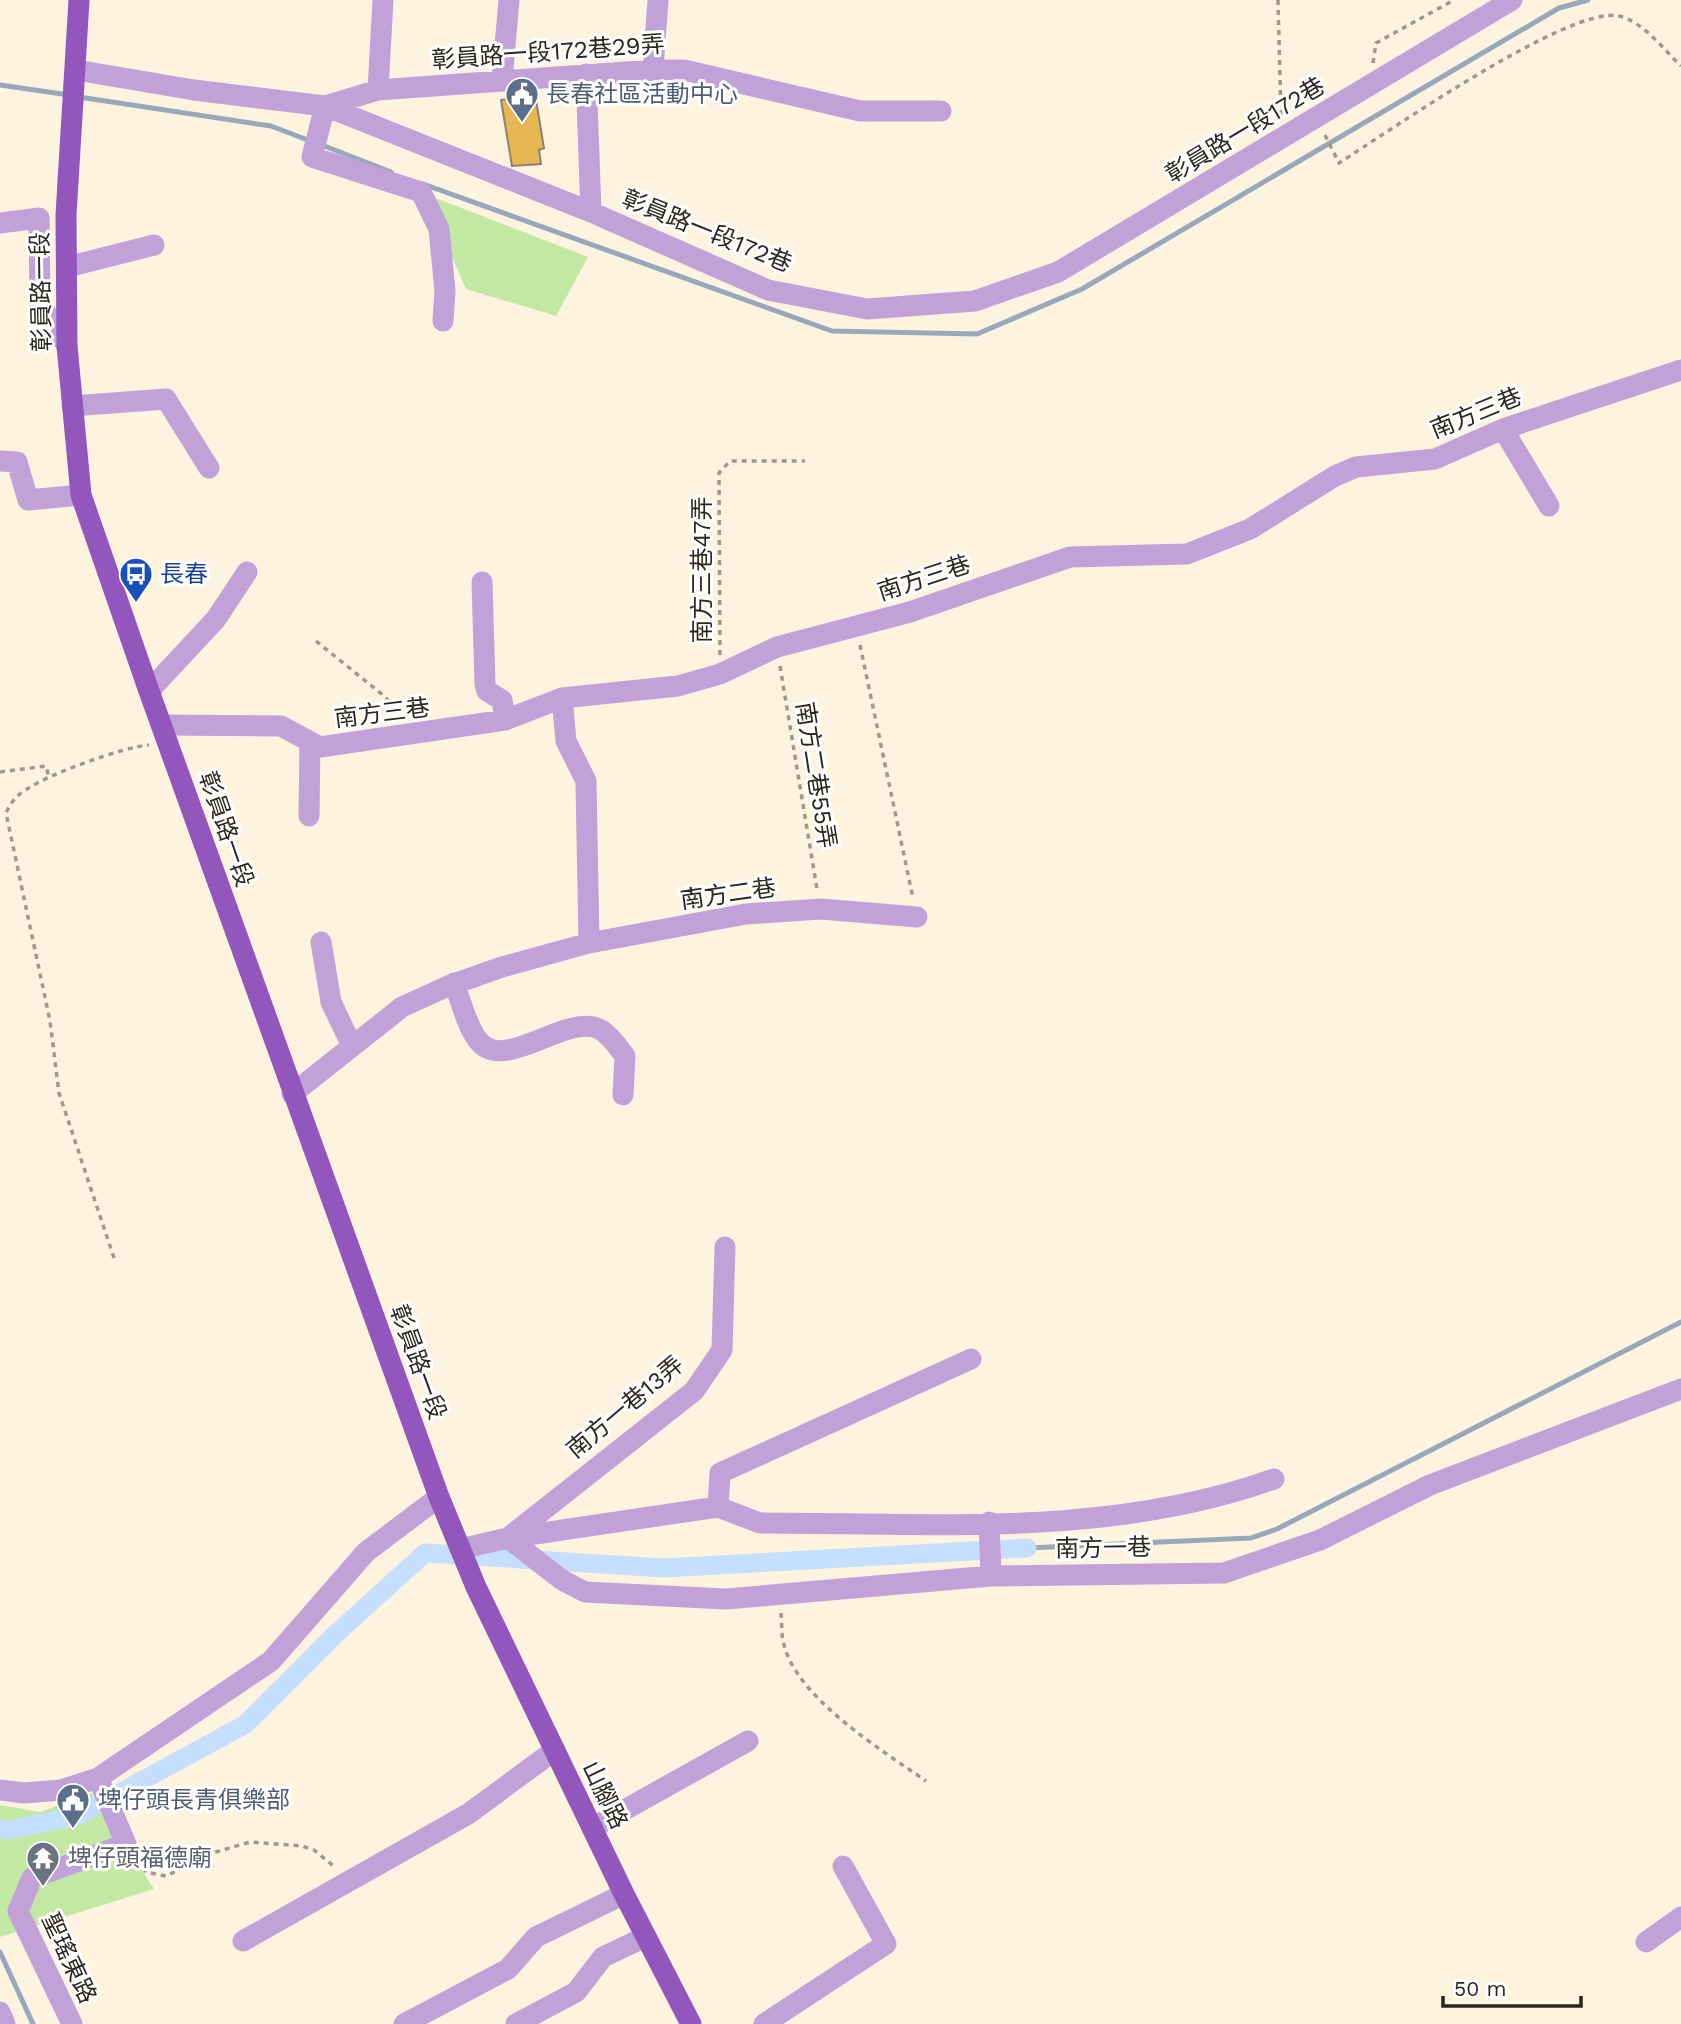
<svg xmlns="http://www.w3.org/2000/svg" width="1681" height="2024" viewBox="0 0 1681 2024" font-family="'Work Sans','Noto Sans TC',sans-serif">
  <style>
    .green { fill: #c3e8a3 }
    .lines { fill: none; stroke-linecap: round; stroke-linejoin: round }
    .stream { stroke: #98a8bc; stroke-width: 5 }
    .canal { stroke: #c6dfff; stroke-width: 19 }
    .building { fill: #e6b752; stroke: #8b826f; stroke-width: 2 }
    .path { stroke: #a0998a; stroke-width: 3.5; stroke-dasharray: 5 5; stroke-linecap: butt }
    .minor { stroke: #c0a1d8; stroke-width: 21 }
    .major { stroke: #9356bc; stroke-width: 21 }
    .labels { text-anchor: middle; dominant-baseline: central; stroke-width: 6; stroke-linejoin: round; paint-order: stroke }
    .street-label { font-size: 24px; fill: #2b2720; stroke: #fff }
    .service-label { font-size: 24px; fill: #4e5e75; stroke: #fff; text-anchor: start }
    .transit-label { font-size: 24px; fill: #164399; stroke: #fff; text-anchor: start }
    .worship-label { font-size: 24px; fill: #5b616d; stroke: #fff; text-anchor: start }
  </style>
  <rect width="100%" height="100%" fill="#fdf3de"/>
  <path class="green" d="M425,194l163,63 -32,59 -90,-27z
    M92,1793l62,96 -154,48v-132l40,7z"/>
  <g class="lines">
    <path class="stream" d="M0,85l69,10
      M79,97l192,29 42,16
      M322,145l69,27
      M423,184l409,147 145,3 105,-45 477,-281 29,-8
      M1027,1548l224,-10 26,-9 404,-207
      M0,1952l33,72"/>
    <path class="canal" d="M0,1829l7,1 70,-14 169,-92 93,-93 86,-78 239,15 363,-20"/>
  </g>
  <path class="building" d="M535,94l9,54 -5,2 2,14 -29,2 -11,-66z"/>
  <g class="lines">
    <path class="path" d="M1278,0l3,116
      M1373,63l3,-20 78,-43
      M1325,135l14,28c49,-31 231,-158 280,-147 25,6 45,34 62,50
      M316,641l67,54 8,8 3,15
      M860,645l53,253
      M720,655l-1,-182 11,-12h75
      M780,666l37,223
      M0,772l46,-6 3,12
      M114,1258l-55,-165 -9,-72 -44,-208c5,-11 11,-18 21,-24 22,-15 96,-42 122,-44
      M781,1613c1,10 0,22 3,32 14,54 99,106 142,136
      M137,1860l9,12 20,4 50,-24 34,-10 52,4 12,4 22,18"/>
    <path class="minor" d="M76,70l118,20 131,16 266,106 177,78 99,19 108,-8 83,-29 454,-272
      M653,70l5,-70
      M586,74l5,138
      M502,80l7,-80
      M378,90l5,-90
      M0,223l39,-5 1,85 27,43
      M67,267l87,-22
      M443,321l2,-30 -6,-62 -18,-37 -109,-35 13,-51 53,-16 275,-20h31l176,41h81
      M72,406l94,-7 43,69
      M1503,429l46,77
      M0,461l17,1 11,38 53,-5
      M482,582l3,102 2,7 15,9 3,20
      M149,691l67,-72 31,-47
      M562,698l4,43 20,40 3,162
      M162,725l119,1 39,21 185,-27 57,-22 116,-12 42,-12 57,-27 133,-35 160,-55 117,-3 63,-25 85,-53 21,-9 79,-8 68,-30 178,-59
      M309,816l1,-74
      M321,942l10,60 21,44
      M454,983c7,18 12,41 23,56 24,35 81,-20 117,-12 13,3 23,19 31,29l-2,39
      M292,1094l110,-87 46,-21 54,-19 87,-24 157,-29 75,-5 96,8
      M718,1507l2,-34 251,-114
      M989,1522l2,54
      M508,1538l210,-31 42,16c171,0 350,15 514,-44
      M508,1538l186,-147 28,-41 3,-103
      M460,1549l48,-11 54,42 23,12 141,7 265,-23 233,-3 96,-33 110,-55 251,-96
      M0,1790l24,3 37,-3 37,-12 173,-117 95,-109 73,-55
      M592,1828l156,-87
      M243,1941l225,-127 87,-64
      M1646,1942l35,-25
      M0,2012l5,12
      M72,2024l-54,-113 14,-33 94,-34 -28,-66
      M404,2024l104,-55 28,-32 88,-43
      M516,2024l60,-32 27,-35 42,-20
      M764,2024l122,-80 -43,-78"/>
    <path class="major" d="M79,0l-13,215 1,131 14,149 68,196 290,806 37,90 148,307 67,130"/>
  </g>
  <defs>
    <symbol id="civic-pin" viewBox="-11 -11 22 30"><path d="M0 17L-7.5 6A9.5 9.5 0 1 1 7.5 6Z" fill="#5c6f8a" stroke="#fff"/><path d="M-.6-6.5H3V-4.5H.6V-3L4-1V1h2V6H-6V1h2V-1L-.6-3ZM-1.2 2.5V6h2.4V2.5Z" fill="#fff"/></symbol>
    <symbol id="bus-pin" viewBox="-11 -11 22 30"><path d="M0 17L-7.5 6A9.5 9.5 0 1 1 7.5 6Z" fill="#1a4fb4" stroke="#fff"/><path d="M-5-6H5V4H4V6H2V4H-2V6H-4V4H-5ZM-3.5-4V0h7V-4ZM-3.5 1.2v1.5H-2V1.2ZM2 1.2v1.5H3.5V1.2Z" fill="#fff"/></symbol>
    <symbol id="temple-pin" viewBox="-11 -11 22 30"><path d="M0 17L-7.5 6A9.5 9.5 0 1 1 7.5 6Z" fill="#6b7280" stroke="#fff"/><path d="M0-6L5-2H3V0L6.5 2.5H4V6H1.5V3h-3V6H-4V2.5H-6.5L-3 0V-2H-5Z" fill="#fff"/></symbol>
  </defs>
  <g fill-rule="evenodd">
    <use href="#civic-pin" x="503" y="75" width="38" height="52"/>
    <use href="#bus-pin" x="117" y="555" width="38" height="52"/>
    <use href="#civic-pin" x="54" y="1781" width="38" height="52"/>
    <use href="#temple-pin" x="24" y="1839" width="38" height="52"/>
  </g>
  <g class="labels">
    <g class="street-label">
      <text transform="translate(548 52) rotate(-4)">彰員路一段172巷29弄</text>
      <text transform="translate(1245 130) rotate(-31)">彰員路一段172巷</text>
      <text transform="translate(707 231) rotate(22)">彰員路一段172巷</text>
      <text transform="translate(41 292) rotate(-91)">彰員路一段</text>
      <text transform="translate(1476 413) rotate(-22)">南方三巷</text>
      <text transform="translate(702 570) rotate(-90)">南方三巷47弄</text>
      <text transform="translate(924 578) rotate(-18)">南方三巷</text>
      <text transform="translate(382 713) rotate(-7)">南方三巷</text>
      <text transform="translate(816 775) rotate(81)">南方二巷55弄</text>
      <text transform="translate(226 829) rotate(71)">彰員路一段</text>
      <text transform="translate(728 894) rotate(-8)">南方二巷</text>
      <text transform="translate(418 1362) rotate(70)">彰員路一段</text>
      <text transform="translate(625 1407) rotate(-40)">南方一巷13弄</text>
      <text transform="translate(1103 1548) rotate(-1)">南方一巷</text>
      <text transform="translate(605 1795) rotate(64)">山腳路</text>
      <text transform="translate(69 1958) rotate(65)">聖瑤東路</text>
    </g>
    <g class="service-label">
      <text x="546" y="94">長春社區活動中心</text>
      <text x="98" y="1800">埤仔頭長青俱樂部</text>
    </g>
    <g class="transit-label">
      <text x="160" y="574">長春</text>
    </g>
    <g class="worship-label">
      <text x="68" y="1858">埤仔頭福德廟</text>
    </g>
  </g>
  <path d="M1443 1996v10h138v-10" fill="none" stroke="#2b2720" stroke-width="3.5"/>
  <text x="1454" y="1996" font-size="21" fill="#2b2720" stroke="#ffffff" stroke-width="5" paint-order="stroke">50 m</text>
</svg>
